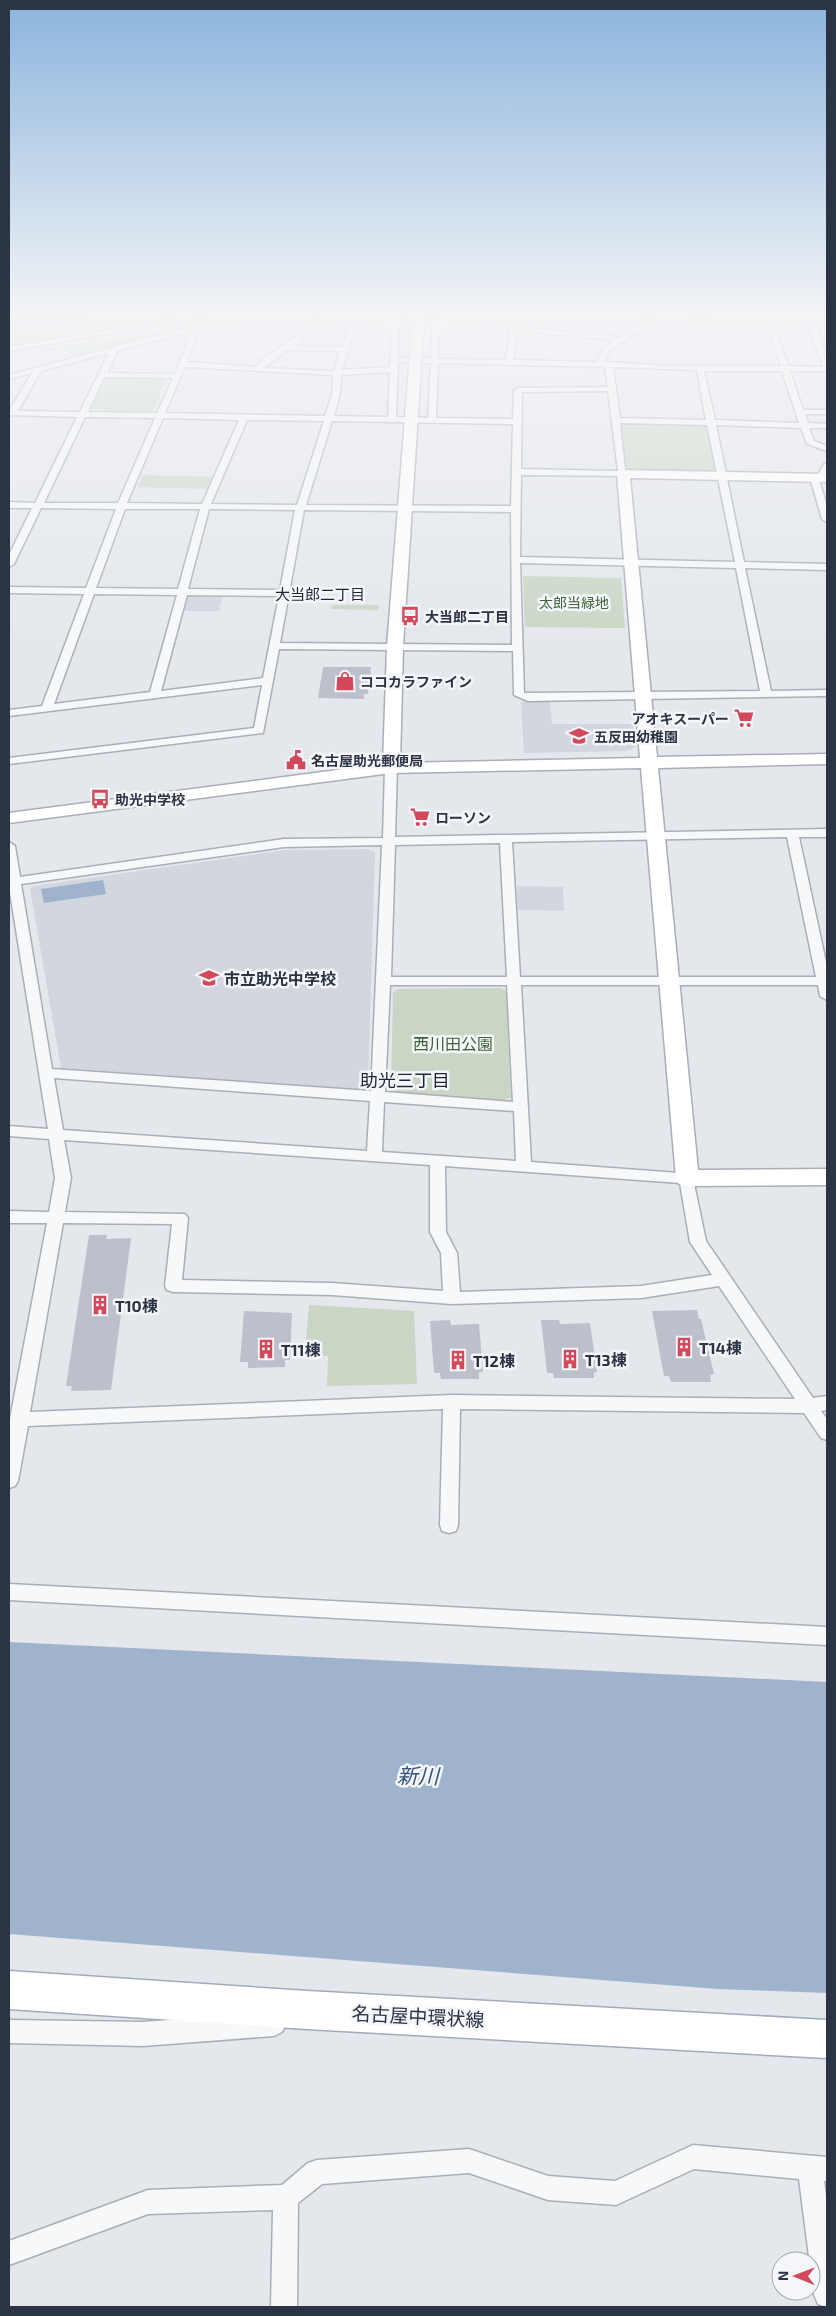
<svg xmlns="http://www.w3.org/2000/svg" width="836" height="2316" viewBox="0 0 836 2316" font-family="'Exo 2','Noto Sans JP',sans-serif">
  <style>
    .built { fill: #d2d6de }
    .green { fill: #c9d6c5 }
    .water { fill: #9fb4cc }
    .building { fill: #bbc0ca }
    .lines { fill: none; stroke-linecap: round; stroke-linejoin: round }
    .street-casing { stroke: #a9aeb7; stroke-width: 3 }
    .secondary-casing { stroke: #a9aeb7; stroke-width: 3 }
    .primary-casing { stroke: #a3abb8; stroke-width: 3 }
    .street { fill: #f7f8fa; fill-rule: evenodd }
    .secondary { fill: #fff; fill-rule: evenodd }
    .primary { fill: #fff; fill-rule: evenodd }
    .secondary-bridge-casing { stroke: #a9aeb7; stroke-width: 14; stroke-linecap: butt }
    .secondary-bridge { stroke: #fff; stroke-width: 12 }
    .labels { text-anchor: middle; dominant-baseline: central; stroke-width: 5; stroke-linejoin: round; paint-order: stroke }
    .far-park-label { font-size: 14px; fill: #3f6138; stroke: #f4f6f9 }
    .far-poi-label { font-size: 14px; font-weight: bold; fill: #2b3445; stroke: #f4f6f9; text-anchor: start }
    .far-neighbourhood-label { font-size: 15px; fill: #1d2536; stroke: #f4f6f9 }
    .poi-label { font-size: 16px; font-weight: bold; fill: #2b3445; stroke: #f4f6f9; text-anchor: start }
    .park-label { font-size: 16px; fill: #3f6138; stroke: #f4f6f9 }
    .neighbourhood-label { font-size: 18px; fill: #1d2536; stroke: #f4f6f9 }
    .near-street-label { font-size: 19px; fill: #2b3445; stroke: #f4f6f9 }
    .near-water-label { font-size: 21px; font-style: italic; fill: #34527a; stroke: #f4f6f9 }
  </style>
  <rect width="100%" height="100%" fill="#e4e7ec"/>
  <path class="built" d="M191,595h32l-4,16h-35l3,-14z
    M521,702h29l2,22h81l2,23 -8,4 -103,2z
    M368,849l7,3 -7,235 -8,4 -299,-23 -31,-180 4,-2 251,-36z
    M517,886l46,1 1,24 -46,-1z"/>
  <path class="green" d="M123,317h24l-59,19 -79,11v-19l49,-4 -11,4z
    M213,317h121l68,8 -52,-3h-90l-67,10 -7,-8 -54,7z
    M527,317h149l-30,5h-134l-79,4z
    M732,317h95v7h-165l-8,-1 9,-3z
    M173,330l-96,28 -13,-9 -40,6 55,-12z
    M109,377h56l2,1 -13,33 -65,-1 17,-32z
    M625,422l81,3 8,44 -6,3 -78,-2 -3,-2 -5,-45z
    M143,475l69,2 -5,12 -69,-2z
    M523,576l98,2 4,50 -100,-1z
    M332,605h47l-1,5 -47,-1z
    M500,988l6,3 5,106 -8,4 -106,-7 -6,-3 2,-99 5,-3z
    M309,1305l105,6 3,73 -90,2 1,-30 -23,-1z"/>
  <path class="water" d="M9,317h87l-38,7 -49,4z
    M103,880l3,14 -62,9 -3,-14z
    M9,1642l818,40v311l-109,-4 -709,-55z"/>
  <path class="building" d="M323,667h48l-3,27h-4v5l-46,-1z
    M89,1235h18l-1,4 25,-1 -20,152 -40,1 1,-5h-6z
    M697,1310l2,9h2l13,55 -4,1 1,7h-40l-2,-6h-5l-12,-65z
    M244,1311l48,2 -2,47h-5v7l-37,1v-6h-8z
    M450,1320l1,5 28,-1 4,48h-4v7h-38l-1,-6h-6l-4,-52z
    M541,1320h18l1,4 30,-1 7,49h-3v6h-40l-1,-5h-6z"/>
  <g class="lines">
    <defs>
      <path id="street" d="M184,317h18l-193,34v-4z
        M670,317h37l-57,6 -41,28 -4,11 67,4h109l-14,-40 4,-2 4,2 13,40 35,1 -14,-40 4,-2 4,2 10,30v14h-37l13,39h24v4h-22l3,9 19,1v4h-18l5,13 13,5v5l-20,-7 -6,-16 -85,-3 28,137 83,2v6l-82,-2 26,123 56,-1v6l-299,5 -14,-6 -1,-44 -234,-2 -16,84 -254,31v-6l245,-30 8,-43 -253,31v-6l33,-4 42,-112 -75,-1v-6l77,1 30,-79 -75,-1 -27,56 -5,3v-12l23,-47h-23v-6l26,1 42,-86 -68,-2v-4l23,-38 -23,6v-4l176,-47 11,8 -9,26 70,5 7,-9 30,-20 15,-17 90,3 -1,34h33l1,-31 4,-2 -51,-2h-3v-4l65,2 3,3 58,-2 9,5 104,10 24,-18zM311,325l38,2 -7,20 -49,-1 7,-4zM507,326l3,3 -4,31 -68,-1 2,-30zM356,327l36,1 -2,39 -48,3zM517,331l98,9 -12,8 -6,14 -84,-2zM184,333l4,4 -2,10 -11,27 -68,-1 11,-23zM287,350l53,1 -6,20 -70,-3zM109,353l-29,59 -62,-1 23,-40zM398,362l33,1 -3,55 -32,-1zM438,363l167,4 3,20 -90,1 -4,2 -1,29 -77,-1zM185,367l148,8 -1,19 -7,22 -160,-3zM613,367l84,3 9,50 -86,-2zM704,371h78l17,52 -84,-3zM390,372l-2,45 -54,-1 6,-22 1,-19zM104,377l69,1 -16,35 -69,-1zM608,391l10,80 -97,-2 1,-77zM85,417l70,1 -37,85h-74zM163,418l76,2 -37,84 -75,-1zM247,420l77,1 -27,84 -86,-1zM332,421l181,3 -2,82 -205,-1zM620,423l87,2 28,137 -215,-5 1,-82 105,1zM125,509h75l-22,80 -82,-1zM209,509l86,1 -15,80 -92,-1zM304,510l207,2 1,133 -232,-2zM520,563l216,5 24,123 -236,2zM94,594l83,1 -27,97 -96,12zM187,595l92,1 -16,82 -102,13z
        M827,463v10l-4,7h-4l8,26v16l-5,-3 -12,-41 7,-2 7,-12z
        M391,765l6,3 -2,69 432,-8v8h-28l28,130v33l-7,-4 -2,-11h-297l10,177 161,12 14,67 107,157 14,-2v14l-6,1 6,8v21l-6,-2 -17,-25 -344,-4 -2,116 -2,6 -7,2 -7,-2 -2,-6 3,-116 -415,17 -10,55 -3,5 -6,2 1,-69 37,-196h-38v-12l40,1 6,-34 -6,-39 -40,-3v-10l39,3 -39,-243v-44l6,4 5,31 264,-38 99,-1 2,-70zM787,837l29,140h-296l-8,-135zM500,843l7,134h-116l4,-132zM382,845l-11,246 -319,-22 -31,-185 263,-37zM390,985h117l6,117 -128,-10zM54,1078l316,23 -3,50 -304,-21zM384,1102l130,9 2,50 -134,-9zM64,1140l366,25v67l11,21 2,38 -111,-8 -150,-3 6,-62 -3,-4 -120,-2 6,-34zM445,1166l235,17 10,59 22,33 -71,11 -181,6 -3,-39 -11,-21zM63,1223l109,1 -7,62 2,4 6,2 159,3 120,9 189,-6 78,-12 76,113 -343,-4 -422,17z
        M9,1584l818,43v18l-818,-45z
        M274,2012l8,4 4,8 -4,8 -8,4 -131,10 -134,-3v-23l134,2z
        M693,2145l134,12v24h-3l3,23v103l-9,-3 -4,-9 -15,-116 -105,-10 -78,36 -68,-5 -79,-27 -147,11 -24,19 -1,104h-26l2,-97 -125,4 -139,51v-24l139,-51 134,-5 26,-22 9,-3 152,-11 79,27 67,5z"/>
      <path id="secondary" d="M415,364l6,3 -18,280 -3,116 240,-5 -23,-284 6,-4 204,4v8l-197,-4 27,279 170,-3v10l-169,4 40,402 129,-1v16l-140,1 -8,-2 -3,-6 -35,-410 -250,5 -382,50v-10l374,-49 4,-117 22,-280z"/>
      <path id="primary" d="M9,1971l298,20 520,29v38l-520,-29 -298,-20z"/>
    </defs>
    <use href="#street" class="street-casing"/>
    <use href="#secondary" class="secondary-casing"/>
    <use href="#primary" class="primary-casing"/>
    <use href="#street" class="street"/>
    <use href="#secondary" class="secondary"/>
    <use href="#primary" class="primary"/>
    <defs>
      <path id="secondary-bridge" d="M415,367l4,-50"/>
    </defs>
    <use href="#secondary-bridge" class="secondary-bridge-casing"/>
    <use href="#secondary-bridge" class="secondary-bridge"/>
  </g>
  <linearGradient id="sky" x2="0" y2="1"><stop stop-color="#8bb4dd"/><stop offset="0.49" stop-color="#f3f4f6"/><stop offset="1" stop-color="#f3f4f6" stop-opacity="0"/></linearGradient>
  <rect width="836" height="642" fill="url(#sky)"/>
  <defs>
    <symbol id="bus-bare" viewBox="-9 -9 18 18"><path d="M-5-6H5V4H4V6H2V4H-2V6H-4V4H-5ZM-3.5-4V0h7V-4ZM-3.5 1.2v1.5H-2V1.2ZM2 1.2v1.5H3.5V1.2Z" fill="#d1495b" stroke="#f4f6f9" stroke-width="2.5" paint-order="stroke"/></symbol>
    <symbol id="shop-bare" viewBox="-9 -9 18 18"><path d="M-5-2.5h2.3a2.7 3.5 0 0 1 5.4 0H5L5.5 6h-11ZM-1.5-2.5h3a1.5 2.3 0 0 0-3 0Z" fill="#d1495b" stroke="#f4f6f9" stroke-width="2.5" paint-order="stroke"/></symbol>
    <symbol id="supermarket-bare" viewBox="-9 -9 18 18"><path d="M-6-5.5h2.5l.6 2H6L4.5 2H-2.5L-4.4-4H-6ZM-1.5 3.2a1.3 1.3 0 1 0 .1 0ZM3 3.2a1.3 1.3 0 1 0 .1 0Z" fill="#d1495b" stroke="#f4f6f9" stroke-width="2.5" paint-order="stroke"/></symbol>
    <symbol id="school-bare" viewBox="-9 -9 18 18"><path d="M0-5L7-2L0 1L-7-2ZM-4 1L0 2.5L4 1V4Q0 6-4 4Z" fill="#d1495b" stroke="#f4f6f9" stroke-width="2.5" paint-order="stroke"/></symbol>
    <symbol id="civic-bare" viewBox="-9 -9 18 18"><path d="M-.6-6.5H3V-4.5H.6V-3L4-1V1h2V6H-6V1h2V-1L-.6-3ZM-1.2 2.5V6h2.4V2.5Z" fill="#d1495b" stroke="#f4f6f9" stroke-width="2.5" paint-order="stroke"/></symbol>
    <symbol id="building-bare" viewBox="-9 -9 18 18"><path d="M-4-6H4V6H1V3H-1V6H-4ZM-2.5-4.3h1.7v1.8h-1.7ZM.8-4.3h1.7v1.8H.8ZM-2.5-1h1.7V.8h-1.7ZM.8-1h1.7V.8H.8Z" fill="#d1495b" stroke="#f4f6f9" stroke-width="2.5" paint-order="stroke"/></symbol>
  </defs>
  <g fill-rule="evenodd">
    <use href="#bus-bare" x="396" y="602" width="28" height="28"/>
    <use href="#shop-bare" x="331" y="667" width="28" height="28"/>
    <use href="#supermarket-bare" x="730" y="704" width="28" height="28"/>
    <use href="#school-bare" x="565" y="722" width="28" height="28"/>
    <use href="#civic-bare" x="282" y="746" width="28" height="28"/>
    <use href="#bus-bare" x="86" y="785" width="28" height="28"/>
    <use href="#supermarket-bare" x="406" y="803" width="28" height="28"/>
    <use href="#school-bare" x="195" y="964" width="28" height="28"/>
    <use href="#building-bare" x="86" y="1291" width="28" height="28"/>
    <use href="#building-bare" x="670" y="1333" width="28" height="28"/>
    <use href="#building-bare" x="252" y="1335" width="28" height="28"/>
    <use href="#building-bare" x="556" y="1345" width="28" height="28"/>
    <use href="#building-bare" x="444" y="1346" width="28" height="28"/>
  </g>
  <g class="labels">
    <g class="far-park-label">
      <text x="574" y="602">太郎当緑地</text>
    </g>
    <g class="far-poi-label">
      <text x="425" y="616">大当郎二丁目</text>
      <text x="360" y="681">ココカラファイン</text>
      <text x="729" y="718" text-anchor="end">アオキスーパー</text>
      <text x="594" y="736">五反田幼稚園</text>
      <text x="311" y="760">名古屋助光郵便局</text>
      <text x="115" y="799">助光中学校</text>
      <text x="435" y="817">ローソン</text>
    </g>
    <g class="far-neighbourhood-label">
      <text x="320" y="594">大当郎二丁目</text>
    </g>
    <g class="poi-label">
      <text x="224" y="978">市立助光中学校</text>
      <text x="115" y="1305">T10棟</text>
      <text x="699" y="1347">T14棟</text>
      <text x="281" y="1349">T11棟</text>
      <text x="585" y="1359">T13棟</text>
      <text x="473" y="1360">T12棟</text>
    </g>
    <g class="park-label">
      <text x="453" y="1043">西川田公園</text>
    </g>
    <g class="neighbourhood-label">
      <text x="405" y="1080">助光三丁目</text>
    </g>
    <g class="near-street-label">
      <text transform="translate(418 2016) rotate(3)">名古屋中環状線</text>
    </g>
    <g class="near-water-label">
      <text transform="translate(418 1775) rotate(1)">新川</text>
    </g>
  </g>
  <rect width="836" height="2316" fill="none" stroke="#2b3445" stroke-width="20"/>
  <g transform="translate(796 2276) rotate(271)"><circle r="24" fill="#f4f6f9" stroke="#a4a8b1"/>
  <path d="M0-4L9 19L0 12L-9 19Z" fill="#d1495b"/>
  <text y="-8" font-size="14" font-weight="bold" text-anchor="middle" fill="#2b3445">N</text>
  </g>
</svg>
